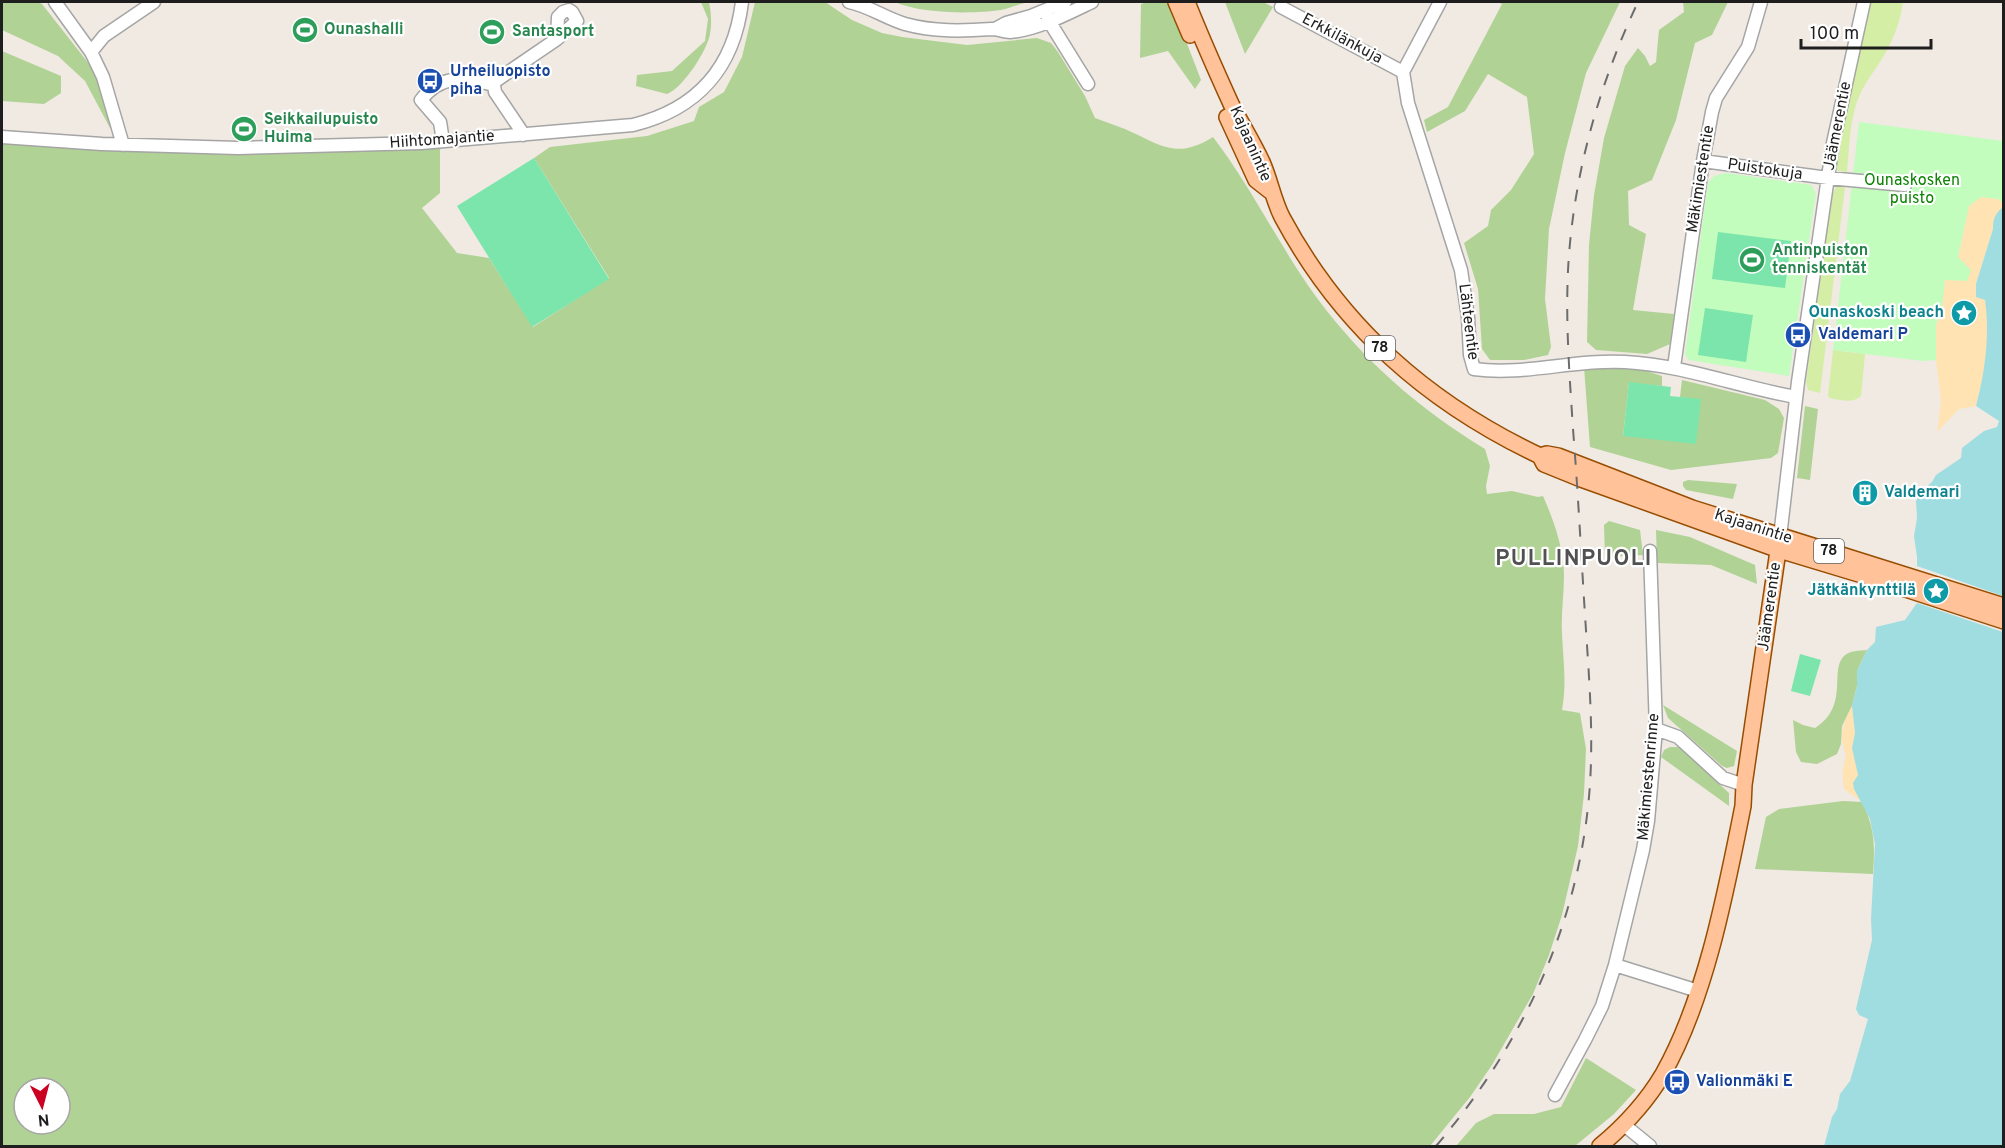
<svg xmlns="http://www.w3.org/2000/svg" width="2005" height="1148" viewBox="0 0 2005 1148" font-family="Overpass,sans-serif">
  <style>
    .grass { fill: #d5eea5 }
    .forest { fill: #b1d295; fill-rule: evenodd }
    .sand { fill: #ffe3b2 }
    .park { fill: #c2fdbd }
    .pitch { fill: #7be5ab }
    .water { fill: #a0dde1 }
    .pier { fill: #f0eae3 }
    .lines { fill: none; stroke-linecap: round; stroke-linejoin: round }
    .minor-casing { stroke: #a5a5a5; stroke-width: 15 }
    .major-casing { stroke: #984d00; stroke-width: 18 }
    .minor { stroke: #fff; stroke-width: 12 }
    .major { stroke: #ffc299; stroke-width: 15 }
    .rail { stroke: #6c6c6c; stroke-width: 2; stroke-dasharray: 12 12; stroke-linecap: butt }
    .labels { text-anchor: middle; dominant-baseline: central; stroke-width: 4.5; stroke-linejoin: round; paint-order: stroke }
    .shield { fill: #fff; stroke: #626262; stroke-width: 1.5 }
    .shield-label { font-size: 15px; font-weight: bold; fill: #1e1e1e }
    .leisure-label { font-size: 16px; font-weight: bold; fill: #27864d; stroke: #fff; text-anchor: start }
    .street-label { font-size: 16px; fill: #1e1e1e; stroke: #fff }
    .transit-label { font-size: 16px; font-weight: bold; fill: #164399; stroke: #fff; text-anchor: start }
    .park-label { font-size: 16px; fill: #0e8404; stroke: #fff }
    .culture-label { font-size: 16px; font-weight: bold; fill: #0d838f; stroke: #fff; text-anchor: end }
    .district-label { font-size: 22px; font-weight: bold; letter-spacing: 1.5px; fill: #515151; stroke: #fff }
  </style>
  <rect width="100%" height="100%" fill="#f0eae3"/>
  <path class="grass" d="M1871,2h32c-3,22 -11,41 -23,60 -6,9 -13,18 -18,28 -13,26 -12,54 -15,82l-9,-1 -2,-3 10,-56z
    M1844,184l1,3 -25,206 -12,-3 -2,-8 25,-184 5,-11z
    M1833,350l32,4 -4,42c-9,8 -20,4 -31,2l-2,-2z"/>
  <path class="forest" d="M2,2h36l4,2 51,65 20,56 -3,3 -25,-47 -27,-25 -56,-26z
    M701,2h8c2,10 3,21 1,32 -3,17 -27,54 -43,60l-31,-8 1,-11 35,-4 33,-30 3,-22z
    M755,2h70l27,18 30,13 20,4 65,8 70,-7 14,5 7,9 27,44 10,22c10,4 20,7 30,11 36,16 51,31 88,8 39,51 66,109 104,161 47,63 101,110 168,151l5,17 -4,20 1,8 25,-3 26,6 5,-1c11,25 21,53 21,80 0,19 -3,37 -2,56 1,28 5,50 0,78l18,3 6,36 -2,45 -6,52 -16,69 -13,40 -16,39 -41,71 -22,32 -40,49h-1428v-1009l100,7 341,-3 -3,9v43l-18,15 35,45 32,5 44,69 76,-49 -75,-120 16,-11 97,-11 47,-15 5,-14 25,-15 18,-35zM24,1088h36v36h-36z
    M895,2h133c-8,2 -18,6 -27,8 -29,4 -79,4 -106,-8z
    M1147,2h24l30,78 -6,9 -27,-38 -28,7 1,-54z
    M1225,2h38l10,5 -28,47z
    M1497,2h123l-34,71 -21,80 -16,76 -4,70 6,48 -3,8 -24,5h-34l-8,-11 -4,-60 -14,-46 24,-17 3,-16 20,-20 23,-36 -7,-57 -39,-23 -23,37 -38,21 -3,-12 24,-13 54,-103z
    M1683,2h45l-16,33 -17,8 -19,77 -24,60 -24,11 1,34 17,9 -13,76 41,4 -4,30 -23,10 -51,-4 -9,-8 2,-97 5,-50 10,-57 21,-72 13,-18 7,8 5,10 6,-4 3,-32 25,-18z
    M2,51l59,25v17l-17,11 -42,-3z
    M1584,367l59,3 19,6v10l-33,-3 -6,53 78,-36 -21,-3 2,-17 83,20 14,9 5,9 -6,35 -7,5 -100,12 -81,-23z
    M1805,406l13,3 -8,71 -13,-2z
    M1688,480l49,4 -4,15 -47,-9 -3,-4v-4z
    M1609,521l31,9 3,25 -38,2 -1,-32z
    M1656,530l34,7 65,28 2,19 -46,-19 -54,-2z
    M1867,650l-10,21v15l-5,20 -10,20 -1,18 -4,10 -20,10 -16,-2 -5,-10 -3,-32 10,5 12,3c35,-22 14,-57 29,-72 6,-6 15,-5 23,-6z
    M1663,705l74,46 -3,15 -7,2 -5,-2 -54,-48z
    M1670,747h9l50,46v13l-68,-49 3,-7z
    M1843,801l19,1c13,26 13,44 11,72l-118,-5 11,-52 13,-8z
    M1586,1058l50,32 -22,24 -39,32h-119l20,-23 18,-9h40l27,-7z"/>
  <path class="sand" d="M1980,197l18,2 5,4v4c-8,7 -10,11 -10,22l-17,55c3,5 8,11 9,17 8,24 -2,80 -9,105l-17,3 -22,23 4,-31 -5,-41v-35l6,-17 3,-28 13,-23 11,-51z
    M1852,706l3,27 -3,15 6,27 -4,14 8,13 -18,-13c-2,-12 -2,-22 2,-34 -8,-19 -3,-32 6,-49z"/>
  <path class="park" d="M1859,122l144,19v62l-5,-4 -17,-2 -12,9 -11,51 13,13 -4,11 -22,-1 -3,28 -6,17v35l-13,1 -90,-11z
    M1726,173l85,12 5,8 -27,183 -100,-16 -4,-5 23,-172 6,-7z"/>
  <path class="pitch" d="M534,158l75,121 -77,48 -75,-121z
    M1718,232l73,9 -6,47 -73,-9z
    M1705,308l48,7 -7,47 -48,-7z
    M1629,382l42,5 -1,9 31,3 -5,45 -73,-8z
    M1800,654l21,6 -11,36 -19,-5z"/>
  <path class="water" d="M2003,207v939h-179l8,-29 5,-8 3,-15 10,-13 18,-62 -9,-4 -3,-6 16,-69 -1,-21 4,-75 -5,-25 -16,-30 -1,-6 5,-8 -6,-27 3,-15 -3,-27 5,-20v-15l10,-21 8,-8 1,-15 29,-7 12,-17v-46l-3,-21 3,-18 -1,-17 4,-9 12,-10 4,-7 25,-17 1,-10 22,-17 13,-4 2,-6 -23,-15c9,-34 14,-71 9,-106l-9,-3v-13l17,-55c0,-11 2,-15 10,-22z"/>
  <path class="pier" d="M1914,565l89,31v36l-89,-30z"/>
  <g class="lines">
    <defs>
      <path id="minor" d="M55,2l36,50 12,25 20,68
        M849,2c20,4 36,16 56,22 29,8 58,7 87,5 6,0 12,3 18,3 27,-2 59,-19 82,-30
        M1440,2l-37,70 5,31 53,167 7,47 2,38 4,14c50,7 101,-10 151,-7 59,3 114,25 171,35
        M1281,7l122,65
        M1046,11l3,10 39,63
        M995,29l11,-6 25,-7 34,-14
        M91,52l13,-16 50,-34
        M494,85v-3l63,-43 20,-18 -5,-9 -3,-2 -6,2 -5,5 -1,22
        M494,85l1,7 25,37 3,6
        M2,137l100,7 136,4 183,-5 212,-18c65,-16 101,-58 109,-123
        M443,141l-3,-19 -19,-22c20,-26 43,-23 73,-15
        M1703,161l125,17 77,7
        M1674,367l29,-206 9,-49 4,-14 32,-51 13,-45
        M1780,537l18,-155 35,-239 31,-141
        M1656,729l22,8 45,41 21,7
        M1615,965l83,26
        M1555,1095l30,-55 17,-34 13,-41 28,-115 5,-29 8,-92 -6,-178
        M1623,1124l27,22"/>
      <path id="major" d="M1176,2l14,33
        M1187,2c14,35 29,69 45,104 10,19 21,37 30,56 8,18 11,37 20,55 59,110 146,186 258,239l4,8 37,15 198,71 93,28 132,43
        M1227,117l29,63 14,11
        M1540,456l7,-2 11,2 134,52 312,98
        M1600,1146c24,-20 47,-45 63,-72 43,-76 63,-183 80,-268l1,-21 36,-248"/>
    </defs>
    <use href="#minor" class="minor-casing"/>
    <use href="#major" class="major-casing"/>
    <use href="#minor" class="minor"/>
    <use href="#major" class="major"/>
    <path class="rail" d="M1436,1146c83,-97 138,-211 152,-339 7,-64 1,-129 -3,-192 -4,-62 -7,-124 -12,-186 -4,-62 -9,-124 -3,-186 8,-84 32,-165 68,-241"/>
  </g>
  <defs>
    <symbol id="stadium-disc" viewBox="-11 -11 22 22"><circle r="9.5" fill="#2e9e5b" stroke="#fff"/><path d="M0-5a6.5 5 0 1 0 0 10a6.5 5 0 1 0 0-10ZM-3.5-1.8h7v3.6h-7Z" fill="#fff"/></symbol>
    <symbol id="bus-disc" viewBox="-11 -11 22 22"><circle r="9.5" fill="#1a4fb4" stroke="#fff"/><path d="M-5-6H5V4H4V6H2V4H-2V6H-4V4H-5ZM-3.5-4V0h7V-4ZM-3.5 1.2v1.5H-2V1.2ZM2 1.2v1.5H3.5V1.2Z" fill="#fff"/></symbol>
    <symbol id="sight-disc" viewBox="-11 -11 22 22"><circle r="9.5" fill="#0f9aa8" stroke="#fff"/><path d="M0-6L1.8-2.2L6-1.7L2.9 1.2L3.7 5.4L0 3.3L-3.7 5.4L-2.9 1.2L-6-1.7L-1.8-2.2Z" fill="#fff"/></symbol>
    <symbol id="building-disc" viewBox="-11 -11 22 22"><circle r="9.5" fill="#0f9aa8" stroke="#fff"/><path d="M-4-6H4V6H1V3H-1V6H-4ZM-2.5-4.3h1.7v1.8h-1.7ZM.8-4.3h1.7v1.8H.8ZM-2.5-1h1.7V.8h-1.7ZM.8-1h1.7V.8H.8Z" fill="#fff"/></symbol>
  </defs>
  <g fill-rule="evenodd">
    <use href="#stadium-disc" x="290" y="15" width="30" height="30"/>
    <use href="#stadium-disc" x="477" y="17" width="30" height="30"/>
    <use href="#bus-disc" x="415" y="66" width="30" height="30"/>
    <use href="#stadium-disc" x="229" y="114" width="30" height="30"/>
    <use href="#stadium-disc" x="1737" y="245" width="30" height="30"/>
    <use href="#sight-disc" x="1949" y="298" width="30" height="30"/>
    <use href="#bus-disc" x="1783" y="320" width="30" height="30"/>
    <use href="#building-disc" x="1850" y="478" width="30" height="30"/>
    <use href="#sight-disc" x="1921" y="576" width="30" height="30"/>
    <use href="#bus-disc" x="1662" y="1067" width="30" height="30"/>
  </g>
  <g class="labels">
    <g class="shield">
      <rect x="1365" y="336" width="30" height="24" rx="4.5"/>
      <rect x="1814" y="539" width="30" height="24" rx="4.5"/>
    </g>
    <g class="shield-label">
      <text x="1380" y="348">78</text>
      <text x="1829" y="551">78</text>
    </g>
    <g class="leisure-label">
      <text x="324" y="30">Ounashalli</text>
      <text x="512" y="32">Santasport</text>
      <text x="264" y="120">Seikkailupuisto<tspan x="264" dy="18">Huima</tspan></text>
      <text x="1772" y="251">Antinpuiston<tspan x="1772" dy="18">tenniskentät</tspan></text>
    </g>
    <g class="street-label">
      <text transform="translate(1342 39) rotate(28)">Erkkilänkuja</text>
      <text transform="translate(1838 126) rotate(-79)">Jäämerentie</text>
      <text transform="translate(442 140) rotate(-4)">Hiihtomajantie</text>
      <text transform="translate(1250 144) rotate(66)">Kajaanintie</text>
      <text transform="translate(1765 170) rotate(8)">Puistokuja</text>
      <text transform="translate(1701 179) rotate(-81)">Mäkimiestentie</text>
      <text transform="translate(1468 322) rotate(83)">Lähteentie</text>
      <text transform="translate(1753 527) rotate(18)">Kajaanintie</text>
      <text transform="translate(1770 607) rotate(-82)">Jäämerentie</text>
      <text transform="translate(1649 777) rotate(-85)">Mäkimiestenrinne</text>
    </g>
    <g class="transit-label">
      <text x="450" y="72">Urheiluopisto<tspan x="450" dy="18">piha</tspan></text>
      <text x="1818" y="335">Valdemari P</text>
      <text x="1696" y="1082">Valionmäki E</text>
    </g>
    <g class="park-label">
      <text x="1912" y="181">Ounaskosken<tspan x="1912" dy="18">puisto</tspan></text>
    </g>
    <g class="culture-label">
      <text x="1944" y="313">Ounaskoski beach</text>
      <text x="1884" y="493" text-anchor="start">Valdemari</text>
      <text x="1916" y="591">Jätkänkynttilä</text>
    </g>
    <g class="district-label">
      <text x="1574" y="559">PULLINPUOLI</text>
    </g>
  </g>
  <rect width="2005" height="1148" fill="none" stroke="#1e1e1e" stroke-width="6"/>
  <g transform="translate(42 1106) rotate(174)"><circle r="28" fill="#ffffff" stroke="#a5a5a5" stroke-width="1.5"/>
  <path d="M0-4.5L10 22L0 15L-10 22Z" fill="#cc0022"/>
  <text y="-9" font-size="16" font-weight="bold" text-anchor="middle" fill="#1e1e1e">N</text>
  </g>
  <path d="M1801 39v9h130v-9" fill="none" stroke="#1e1e1e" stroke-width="3"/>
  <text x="1810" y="39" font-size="18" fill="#1e1e1e" stroke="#ffffff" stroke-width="4.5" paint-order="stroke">100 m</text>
</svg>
